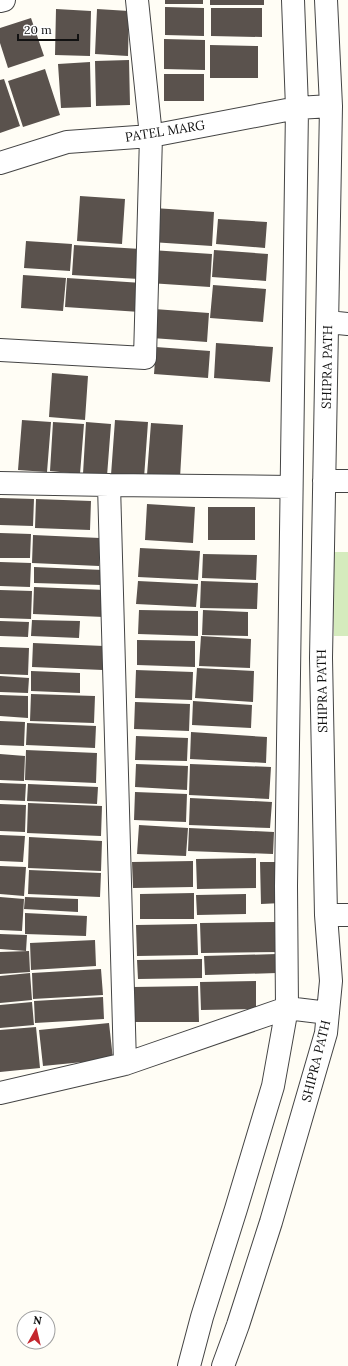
<svg xmlns="http://www.w3.org/2000/svg" width="348" height="1366" viewBox="0 0 348 1366" font-family="Lora,serif">
  <style>
    .green { fill: #d5ebbd }
    .building { fill: #5a524d }
    .lines { fill: none; stroke-linecap: round; stroke-linejoin: round }
    .minor-casing { stroke: #444; stroke-width: 24 }
    .minor { stroke: #fff; stroke-width: 22 }
    .labels { text-anchor: middle; dominant-baseline: central; stroke-width: 4; stroke-linejoin: round; paint-order: stroke }
    .street-label { font-size: 13px; fill: #111; stroke: #fff }
  </style>
  <rect width="100%" height="100%" fill="#fffdf5"/>
  <path class="green" d="M332,552h16v84h-14z"/>
  <path class="building" d="M165,0h38v4h-38z
    M210,0h54v5h-54z
    M165,7l39,1v28l-39,-1z
    M211,8h51v29l-51,-1z
    M56,9l35,2 -1,45 -35,-1z
    M97,9l32,2 -1,45 -33,-2z
    M31,18l13,38 -36,12 -8,-25v-15z
    M164,39l41,1v30l-41,-1z
    M210,45l48,1v32h-48z
    M129,60l1,45 -34,1 -1,-45z
    M90,62l1,45 -30,1 -3,-44z
    M45,69l15,46 -37,12 -15,-46z
    M164,74h40v27h-40z
    M4,79l16,47 -20,7v-53z
    M80,196l45,3 -3,45 -45,-3z
    M154,208l60,4 -2,34 -61,-4z
    M218,219l49,3 -2,26 -49,-4z
    M26,241l46,3 -2,27 -46,-3z
    M74,245l67,4 -2,30 -67,-4z
    M151,250l61,4 -2,33 -61,-4z
    M214,250l54,4 -2,27 -54,-4z
    M23,275l43,3 -3,33 -42,-3z
    M67,278l75,5 -2,29 -75,-5z
    M213,285l53,4 -3,33 -53,-4z
    M154,309l55,4 -2,29 -55,-4z
    M216,343l57,4 -3,35 -56,-4z
    M156,347l54,4 -2,27 -54,-4z
    M52,373l36,3 -3,44 -36,-3z
    M22,420l29,2 -4,50 -29,-2z
    M115,420l33,2 -4,56 -33,-3z
    M53,422l31,2 -4,50 -30,-3z
    M86,422l25,2 -4,52 -24,-2z
    M151,423l32,2 -3,53 -33,-3z
    M0,498l34,1 -1,27 -33,-1z
    M36,499l55,2 -1,29 -55,-2z
    M147,504l48,3 -2,36 -48,-3z
    M208,507h47v33h-47z
    M0,533l31,1 -1,24h-30z
    M33,535l67,3 -1,28 -67,-3z
    M140,548l60,3 -2,29 -60,-3z
    M203,554l54,1 -1,25 -54,-2z
    M0,562l31,1 -1,24 -30,-1z
    M34,567l69,3 -1,15 -68,-2z
    M138,581l60,3 -2,23 -60,-3z
    M201,581l57,2 -1,26 -57,-1z
    M34,587l71,3 -1,27 -71,-3z
    M0,590l32,1 -1,28 -31,-1z
    M139,610l59,1v25l-60,-2z
    M203,610l45,2v24l-46,-1z
    M32,620l48,1 -1,17 -48,-2z
    M0,621l29,1 -1,15 -28,-1z
    M201,636l50,3 -1,29 -51,-2z
    M137,640l58,1v26l-58,-2z
    M33,643l71,3 -1,24 -71,-3z
    M0,647l29,1 -1,27 -28,-1z
    M197,668l57,3 -1,31 -58,-4z
    M136,670l57,2 -1,28 -57,-2z
    M31,671l49,2v20l-49,-2z
    M0,676l29,2 -1,15 -28,-1z
    M31,694l64,2 -1,27 -64,-2z
    M0,695l28,1v22l-28,-2z
    M193,701l59,4 -1,23 -59,-3z
    M135,702l55,2 -1,27 -55,-2z
    M0,721l25,1 -1,24 -24,-1z
    M27,723l69,3 -1,22 -69,-3z
    M191,732l76,5 -1,26 -76,-4z
    M136,736l52,2 -1,23 -52,-1z
    M26,750l71,3 -1,30 -71,-3z
    M0,754l25,2 -1,25 -24,-1z
    M136,764l52,2 -1,24 -52,-3z
    M190,764l81,3 -2,32 -80,-4z
    M0,783l26,1 -1,17 -25,-1z
    M28,784l70,3 -1,17 -70,-3z
    M135,792l52,2 -1,28 -52,-2z
    M190,798l82,4 -2,26 -81,-3z
    M28,803l74,3 -1,30 -74,-3z
    M0,804l26,1 -1,27 -25,-1z
    M139,825l49,3 -2,28 -49,-2z
    M189,828l85,4 -1,22 -85,-3z
    M0,835l25,1 -2,26 -23,-1z
    M29,837l73,4 -1,30 -73,-3z
    M256,858v30l-59,1 -1,-30z
    M193,861v26l-60,1 -1,-26z
    M260,862h22v41l-21,1z
    M0,866l26,1 -2,29 -24,-2z
    M29,870l72,3 -1,24 -72,-3z
    M194,893v26h-54v-25z
    M246,894v20l-49,1 -1,-20z
    M0,897l24,2 -2,32 -22,-1z
    M25,897l53,2v13l-54,-3z
    M25,913l62,3 -1,20 -61,-2z
    M277,922l1,30 -77,1 -1,-30z
    M197,924l1,31 -61,1 -1,-31z
    M0,934l27,1 -1,16 -26,-2z
    M95,940l1,26 -65,4 -1,-27z
    M29,951l1,21 -30,2v-22z
    M277,954v19l-72,2 -1,-19z
    M202,959v19l-64,1 -1,-19z
    M101,969l2,26 -70,4 -1,-26z
    M30,973l2,27 -32,3v-27z
    M256,981v28l-55,1 -1,-28z
    M198,986l1,36h-66v-35z
    M103,997l1,22 -69,4 -1,-22z
    M32,1002l2,23 -34,3v-23z
    M109,1023l4,36 -70,7 -4,-36z
    M36,1027l4,41 -40,4v-42z"/>
  <g class="lines">
    <defs>
      <path id="minor" d="M0,1l4,-1
        M0,163l67,-21 84,-6 146,-28 34,-2
        M328,322l20,2
        M0,350l145,8 6,-222 -14,-136
        M324,481h24
        M0,483l109,2 16,579
        M109,485l182,2
        M326,915h22
        M0,1093l125,-29 162,-56 41,5
        M189,1366l13,-49 34,-108 37,-123 14,-78 -1,-122 11,-778 -4,-108
        M223,1366l15,-41 33,-103 55,-189 5,-52 -5,-66 -5,-257 10,-552 -5,-106"/>
    </defs>
    <use href="#minor" class="minor-casing"/>
    <use href="#minor" class="minor"/>
  </g>
  <g class="labels">
    <g class="street-label">
      <text transform="translate(165 131) rotate(-9)">PATEL MARG</text>
      <text transform="translate(327 367) rotate(-89)">SHIPRA PATH</text>
      <text transform="translate(322 691) rotate(-91)">SHIPRA PATH</text>
      <text transform="translate(316 1061) rotate(-76)">SHIPRA PATH</text>
    </g>
  </g>
  <g transform="translate(36 1330) rotate(8)"><circle r="19" fill="#ffffff" stroke="#a0a0a0"/>
  <path d="M0-3L7 15L0 10L-7 15Z" fill="#c4262e"/>
  <text y="-6" font-size="11" font-weight="bold" text-anchor="middle" fill="#111111">N</text>
  </g>
  <path d="M18 34v6h60v-6" fill="none" stroke="#111111" stroke-width="2"/>
  <text x="24" y="34" font-size="12" fill="#111111" stroke="#ffffff" stroke-width="3" paint-order="stroke">20 m</text>
</svg>
